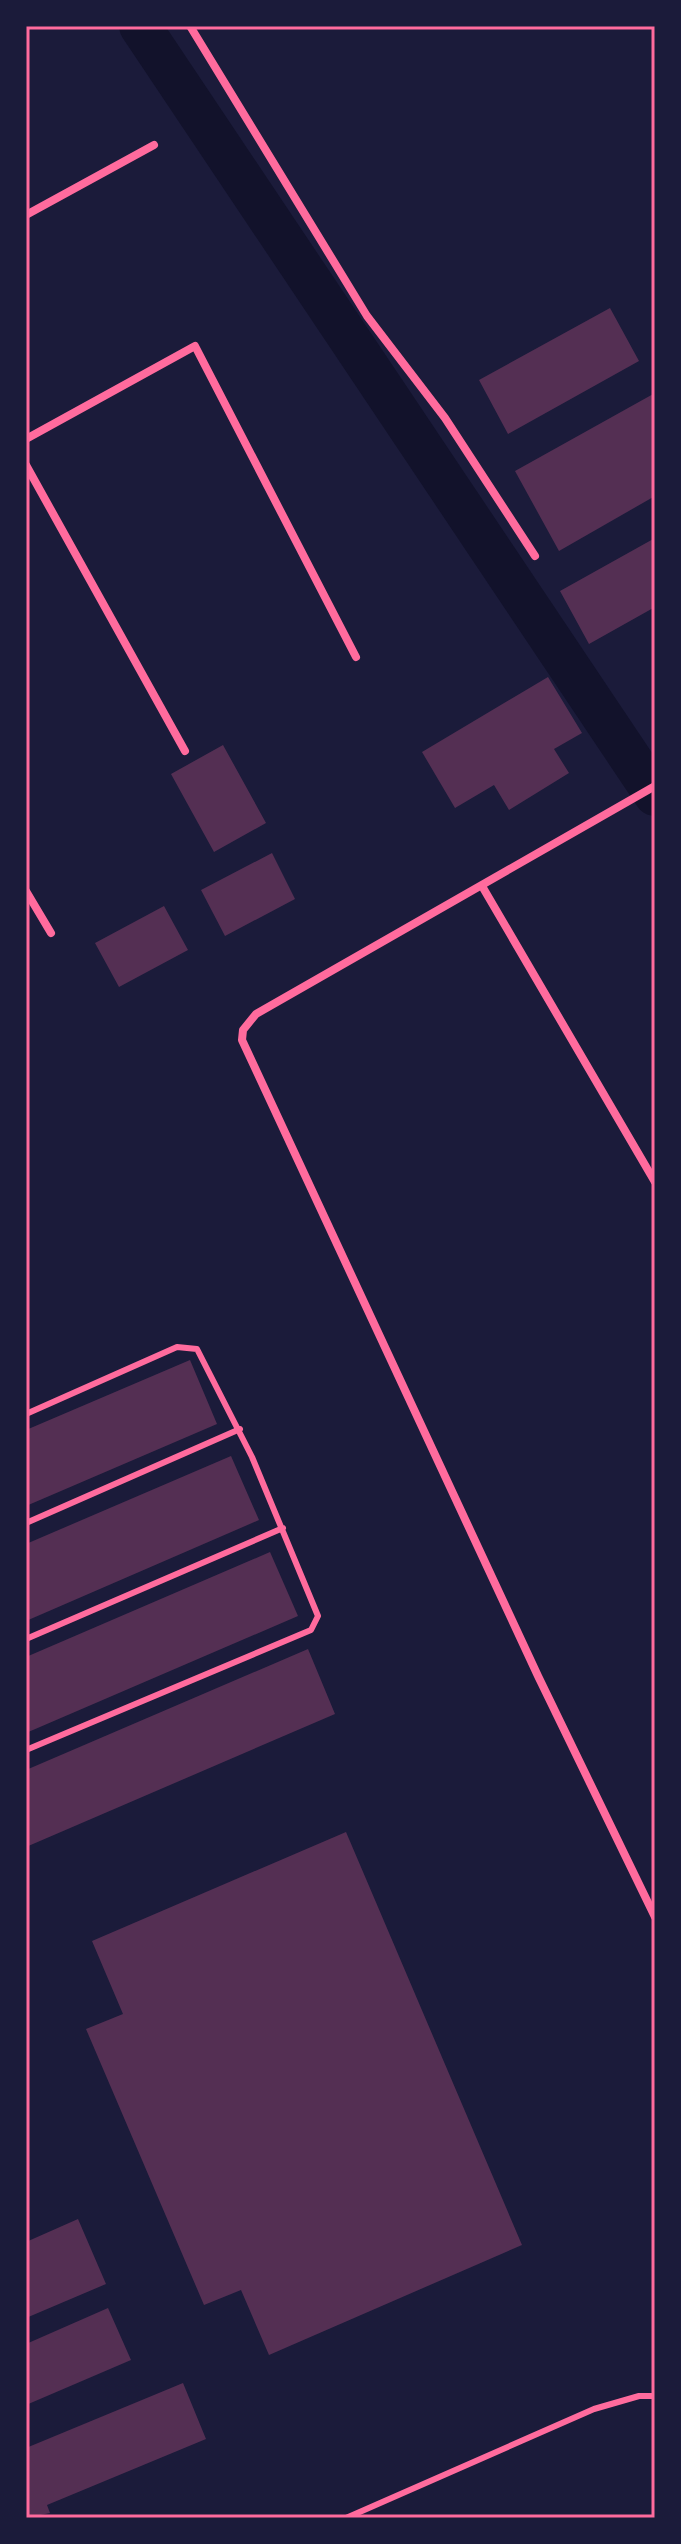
<svg xmlns="http://www.w3.org/2000/svg" width="681" height="2544" viewBox="0 0 681 2544" font-family="'DM Sans',sans-serif">
  <style>
    .lines { fill: none; stroke-linecap: round; stroke-linejoin: round }
    .canal { stroke: #12122b; stroke-width: 42 }
    .building { fill: #542f53 }
    .service { stroke: #ff6b9d; stroke-width: 6 }
    .minor { stroke: #ff6b9d; stroke-width: 8 }
    .neatline { fill: none; stroke: #ff6b9d; stroke-width: 3 }
  </style>
  <rect width="100%" height="100%" fill="#1b1b3a"/>
  <g class="lines">
    <path class="canal" d="M140,26l515,769"/>
  </g>
  <path class="building" d="M610,308l29,53 -131,73 -29,-54z
    M655,393v103l-96,55 -44,-80z
    M655,538v69l-66,37 -29,-53z
    M548,677l34,56 -28,16 15,24 -60,37 -15,-25 -39,23 -33,-56z
    M223,745l43,78 -52,29 -43,-78z
    M272,853l23,46 -70,37 -24,-46z
    M164,906l24,44 -69,37 -24,-44z
    M190,1360l27,64 -191,82v-76z
    M231,1456l28,64 -233,101v-77z
    M270,1552l28,64 -272,117v-76z
    M308,1649l27,65 -309,133v-77z
    M346,1832l176,413 -253,110 -28,-65 -37,15 -118,-276 37,-15 -31,-73z
    M78,2219l28,65 -80,34v-76z
    M108,2308l23,52 -105,45v-61z
    M183,2383l23,56 -159,66 3,8 -24,5v-70z"/>
  <g class="lines">
    <path class="service" d="M26,1414l151,-67 20,2 55,108 66,159 -7,14 -285,120
      M26,1523l214,-94
      M26,1639l257,-111
      M346,2518l248,-109 45,-13h16"/>
    <path class="minor" d="M190,26l177,290 78,102 90,138
      M26,215l128,-70
      M26,439l169,-93 161,311
      M26,465l159,286
      M655,786l-399,228 -13,16 -1,10 296,636 117,241
      M482,886l173,296
      M26,891l25,42"/>
  </g>
  <rect width="681" height="2544" fill="none" stroke="#1b1b3a" stroke-width="56"/>
  <rect x="28" y="28" width="625" height="2488" class="neatline"/>
</svg>
